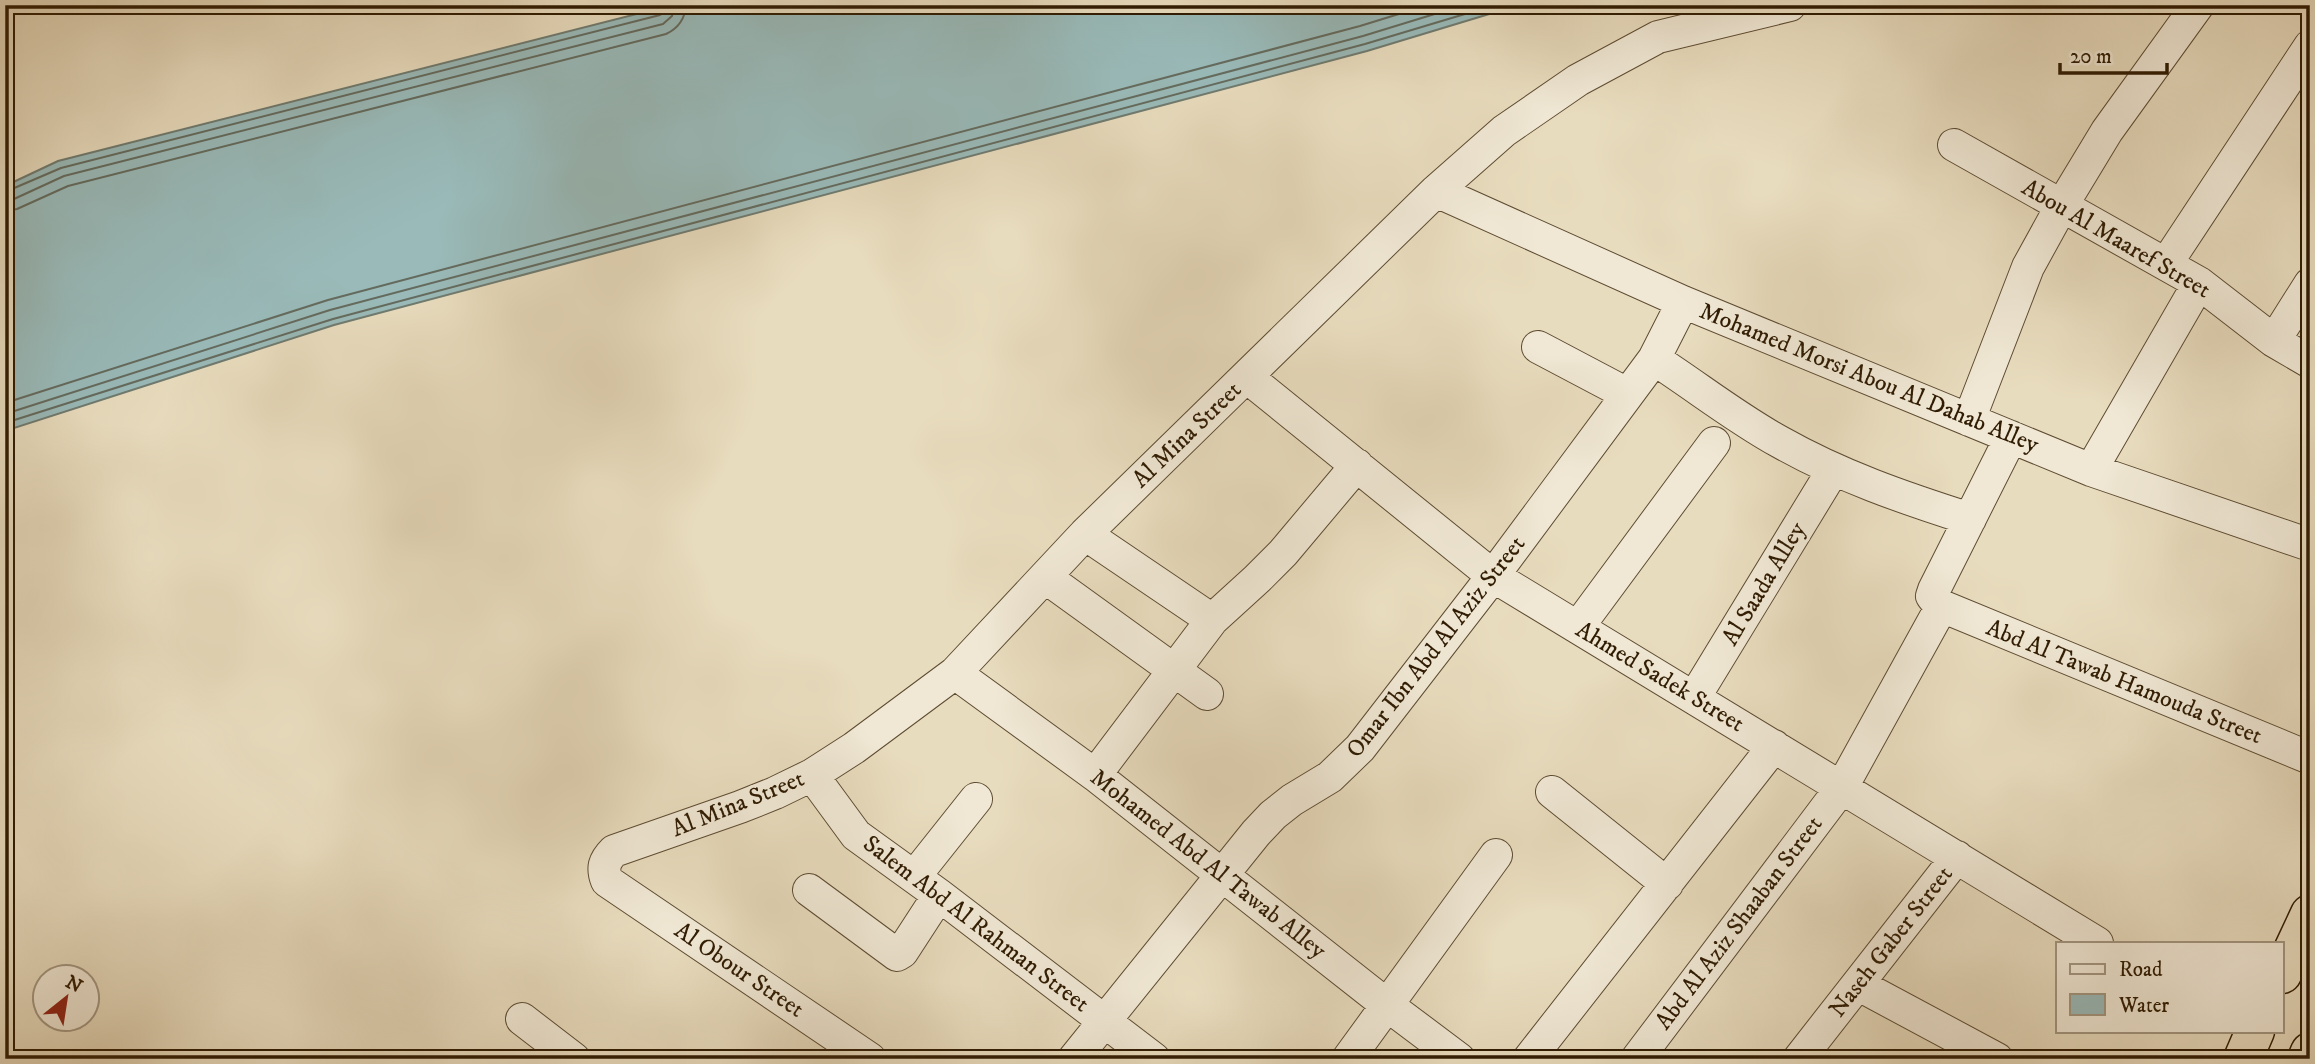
<svg xmlns="http://www.w3.org/2000/svg" width="2315" height="1064" viewBox="0 0 2315 1064" font-family="'IM FELL DW Pica',serif">
  <style>
    .water { fill: #99bab9; stroke: #6f7b70; stroke-width: 2 }
    .lines { fill: none; stroke-linecap: round; stroke-linejoin: round }
    .shore { stroke: #646b5e; stroke-width: 2 }
    .street-casing { stroke: #5e4c32; stroke-width: 34 }
    .highway-casing { stroke: #301c03; stroke-width: 41 }
    .street { stroke: #f0e8d5; stroke-width: 32 }
    .highway { stroke: #e8dcbe; stroke-width: 38 }
    .labels { text-anchor: middle; dominant-baseline: central; stroke-width: 6; stroke-linejoin: round; paint-order: stroke }
    .street-label { font-size: 24px; fill: #301c03; stroke: #f0e8d5 }
  </style>
  <rect width="100%" height="100%" fill="#e8dcbe"/>
  <filter id="stains"><feTurbulence type="fractalNoise" baseFrequency=".00286" numOctaves="4"/><feColorMatrix values="0 0 0 0 .2 0 0 0 0 .09 0 0 0 0 .02 0 0 0 .5 -.17"/></filter>
  <radialGradient id="worn" r=".72"><stop offset=".6" stop-color="#630" stop-opacity="0"/><stop offset="1" stop-color="#630" stop-opacity=".3"/></radialGradient>
  <path class="water" d="M672,5h847l-152,46 -1033,274 -329,106v-245l53,-25z"/>
  <g class="lines">
    <path class="shore" d="M5,192l56,-24 599,-153 5,-3 1,-7
      M5,201l9,-2 50,-23 599,-152 9,-8 3,-11
      M5,211l12,-2 51,-23 598,-152c13,-6 19,-15 20,-29
      M5,403l323,-103 1032,-274 68,-21
      M5,414l325,-104 1033,-274 101,-31
      M5,423l328,-104 1032,-275 130,-39"/>
    <defs>
      <path id="street" d="M1954,145l245,138 75,58 36,21
        M1436,191l247,111 408,168 219,75
        M2166,264l144,-218
        M2274,341l36,-57
        M1538,347l89,47
        M1654,359c42,27 82,59 126,83 60,34 124,56 190,77
        M1247,377l246,199 604,367
        M1969,420l59,-153 33,-60 46,-76 91,-126
        M2091,470l108,-187
        M1085,534l127,86
        M1045,577l162,117
        M1939,605l371,153
        M1578,627l136,-184
        M955,673l140,102 292,230 72,54
        M1694,698l139,-228
        M812,775l44,60 83,60 215,164
        M1095,775l117,-155 45,-41 26,-26 74,-88
        M1552,792l115,92
        M914,877l62,-78
        M809,890l88,65 5,-3 37,-57
        M1859,985l138,74
        M522,1019l52,40
        M870,1059l-263,-178c-5,-13 -3,-20 7,-30l126,-44 35,-14 37,-18 42,-27 101,-75 130,-139 351,-343 68,-60 74,-51 80,-43 132,-32
        M1074,1059l182,-226 17,-18 19,-15 38,-23 30,-29 133,-172 161,-217 29,-57
        M1348,1059l148,-204
        M1529,1059l245,-313
        M1637,1059l205,-272 96,-174 1,-8 -7,-9 2,-6 77,-153
        M1799,1059l158,-202"/>
      <path id="highway" d="M2282,974l28,-60
        M2243,1059l12,-28
        M2307,1059l3,-7"/>
    </defs>
    <use href="#street" class="street-casing"/>
    <use href="#highway" class="highway-casing"/>
    <use href="#street" class="street"/>
    <use href="#highway" class="highway"/>
  </g>
  <g class="labels">
    <g class="street-label">
      <text transform="translate(2116 239) rotate(30)">Abou Al Maaref Street</text>
      <text transform="translate(1869 378) rotate(22)">Mohamed Morsi Abou Al Dahab Alley</text>
      <text transform="translate(1187 435) rotate(-44)">Al Mina Street</text>
      <text transform="translate(1764 584) rotate(-59)">Al Saada Alley</text>
      <text transform="translate(1436 647) rotate(-52)">Omar Ibn Abd Al Aziz Street</text>
      <text transform="translate(1660 677) rotate(31)">Ahmed Sadek Street</text>
      <text transform="translate(2124 682) rotate(22)">Abd Al Tawab Hamouda Street</text>
      <text transform="translate(738 804) rotate(-22)">Al Mina Street</text>
      <text transform="translate(1208 864) rotate(38)">Mohamed Abd Al Tawab Alley</text>
      <text transform="translate(1739 923) rotate(-53)">Abd Al Aziz Shaaban Street</text>
      <text transform="translate(976 924) rotate(37)">Salem Abd Al Rahman Street</text>
      <text transform="translate(1891 942) rotate(-52)">Naseh Gaber Street</text>
      <text transform="translate(739 970) rotate(34)">Al Obour Street</text>
    </g>
  </g>
  <rect width="2315" height="1064" fill="none" stroke="#e8dcbe" stroke-width="28"/>
  <rect x="7" y="7" width="2301" height="1050" fill="none" stroke="#301c03" stroke-width="3.5"/>
  <rect x="14" y="14" width="2287" height="1036" fill="none" stroke="#301c03" stroke-width="2"/>
  <rect x="2056" y="942" width="228" height="91" fill="#f0e8d5" stroke="#a39681" stroke-width="2"/>
  <rect x="2070" y="964" width="35" height="10" fill="#f0e8d5" stroke="#a39681" stroke-width="2"/>
  <text x="2119" y="976" font-size="21" fill="#301c03">Road</text>
  <rect x="2070" y="994" width="35" height="21" fill="#99bab9" stroke="#a39681" stroke-width="2"/>
  <text x="2119" y="1012" font-size="21" fill="#301c03">Water</text>
  <g transform="translate(66 998) rotate(30)"><circle r="33" fill="#f0e8d5" stroke="#a39681" stroke-width="2"/>
  <path d="M0-5L12 26L0 18L-12 26Z" fill="#8f2418"/>
  <text y="-10" font-size="19" font-weight="bold" text-anchor="middle" fill="#301c03">N</text>
  </g>
  <path d="M2060 63v10h107v-10" fill="none" stroke="#301c03" stroke-width="3.5"/>
  <text x="2070" y="63" font-size="21" fill="#301c03" stroke="#f0e8d5" stroke-width="5" paint-order="stroke">20 m</text>
  <rect width="100%" height="100%" filter="url(#stains)"/>
  <rect width="100%" height="100%" fill="url(#worn)"/>
</svg>
